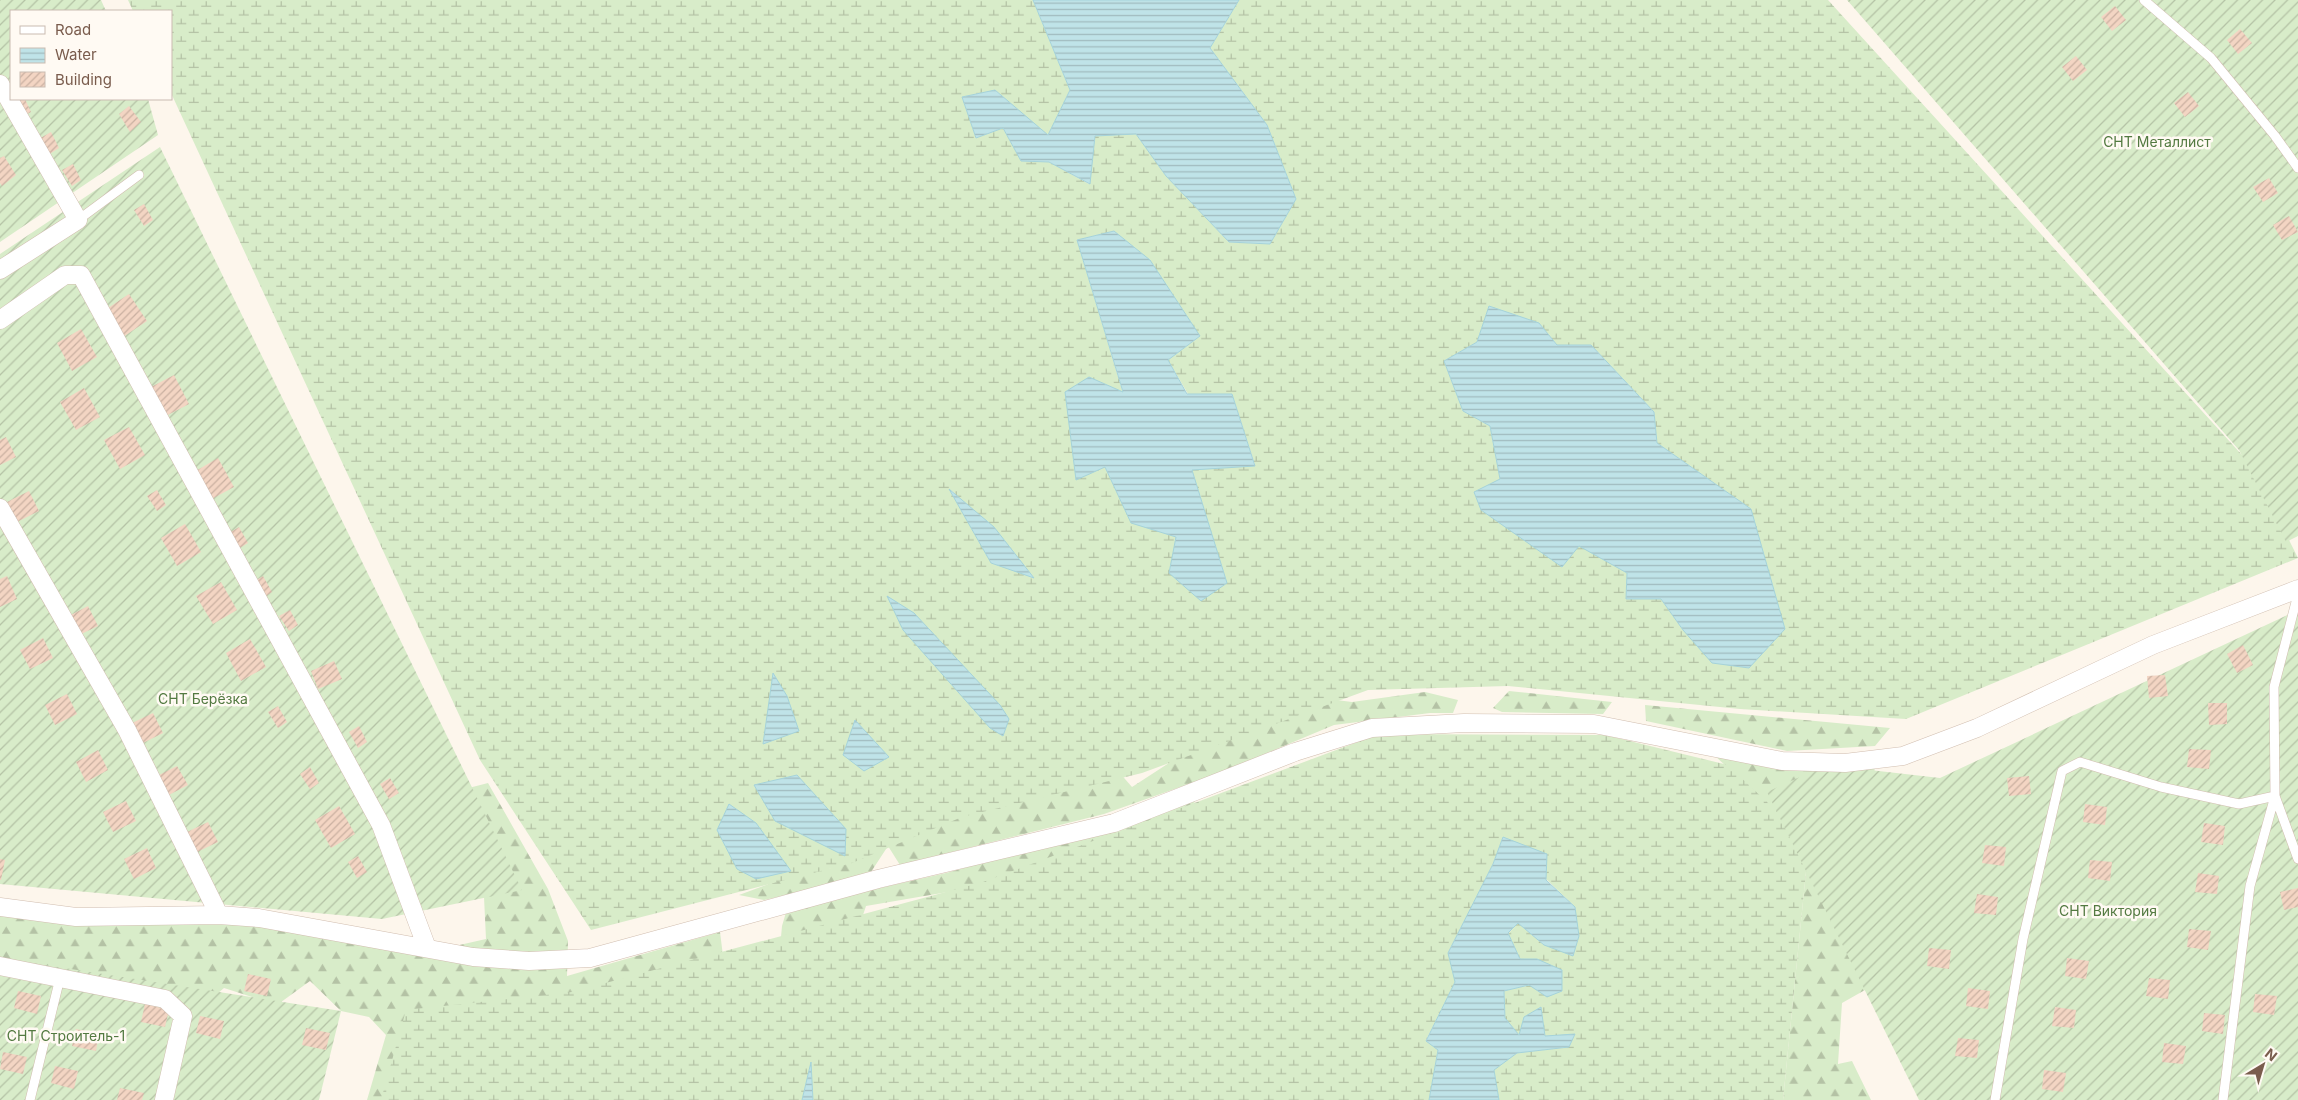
<svg xmlns="http://www.w3.org/2000/svg" width="2298" height="1100" viewBox="0 0 2298 1100" font-family="Inter,sans-serif">
  <style>
    .forest { fill: url(#forest-firs) }
    .wetland { fill: url(#wetland-marsh); fill-rule: evenodd }
    .garden { fill: url(#garden-furrows) }
    .water { fill: url(#water-rules); stroke: #a5d3da }
    .building { fill: url(#building-hatch) }
    .lines { fill: none; stroke-linecap: round; stroke-linejoin: round }
    .service-casing { stroke: #d1beb0; stroke-width: 10 }
    .minor-casing { stroke: #d1beb0; stroke-width: 19 }
    .service { stroke: #fff; stroke-width: 9 }
    .minor { stroke: #fff; stroke-width: 18 }
    .labels { text-anchor: middle; dominant-baseline: central; stroke-width: 5; stroke-linejoin: round; paint-order: stroke }
    .park-label { font-size: 14px; fill: #537a41; stroke: #fffaf3 }
  </style>
  <defs>
    <pattern id="forest-firs" width="22" height="20" patternUnits="userSpaceOnUse" patternTransform="scale(1.25)"><rect width="22" height="20" fill="#d8ecc9"/><path d="M5 1l3.5 6h-7zM16 11l3.5 6h-7z" fill="#b4c2a5"/></pattern>
    <pattern id="wetland-marsh" width="20" height="14" patternUnits="userSpaceOnUse" patternTransform="scale(1.25)"><rect width="20" height="14" fill="#d8ecc9"/><path d="M1 5h8M5 5V1M11 12h8M15 12V8" fill="none" stroke="#b4c2a5"/></pattern>
    <pattern id="garden-furrows" width="10" height="10" patternUnits="userSpaceOnUse" patternTransform="scale(1.25)"><rect width="10" height="10" fill="#d8ecc9"/><path d="M-1 1l2-2M0 10L10 0M9 11l2-2" fill="none" stroke="#b4c2a5"/></pattern>
    <pattern id="water-rules" width="6" height="5" patternUnits="userSpaceOnUse" patternTransform="scale(1.25)"><rect width="6" height="5" fill="#bfe3e8"/><path d="M0 2.5h6" fill="none" stroke="#a0bbbe"/></pattern>
    <pattern id="building-hatch" width="6" height="6" patternUnits="userSpaceOnUse" patternTransform="scale(1.25)"><rect width="6" height="6" fill="#f3d5c3"/><path d="M-1 1l2-2M0 6l6-6M5 7l2-2" fill="none" stroke="#cab0a1"/></pattern>
  </defs>
  <rect width="100%" height="100%" fill="#fdf6ec"/>
  <path class="forest" d="M1509,691l103,11 -9,12 -101,-2 -9,-4z
    M1425,692l33,8 -5,13h-23l-96,12 -117,49 -113,40 -204,51 -12,-19 -17,26 -27,10 -80,18 -25,-5 54,-20 38,-7 24,-14 256,-91 21,24 57,-37 101,-56 62,8z
    M1645,705l245,23 -15,18 -88,5 -141,-30z
    M1715,756l160,8 -5,70 2,152 -30,17 -4,61 14,-3 19,39h-88l26,-258z
    M488,783l60,106 20,52 -1,35 153,-44 5,40 -314,128h-44l19,-65 -17,-18 -28,-6 -31,-30 -33,24 -53,-17 -21,18 -203,-46v-48l218,8 206,33 62,-14 -3,-63 -26,-85z
    M1200,794l-16,24 -143,58 -175,30 -17,51 -70,2 3,-33 5,-17 159,-36 126,-35z"/>
  <path class="wetland" d="M128,0h905l37,90 -22,46 -53,-46 -33,7 14,41 27,-10 18,33 28,1 40,22 6,-49 41,-1 30,42 63,66 41,2 26,-45 -29,-74 -57,-77 29,-48h589l424,466 46,92 -392,161 -166,-10 -232,-23 -140,4 -226,83 -180,44 -110,46 -261,67 -111,-170 -309,-667v-82h-38zM1114,231l86,105 -32,24 20,34h44l23,71 -63,4 -15,68 -46,-15 -26,-55 -29,12 47,-86 -46,-153zM1489,307l50,16 18,22h34l63,67 3,31 94,66 -68,121 -22,-31h-35l1,-26 -48,-28 -17,22 -62,-88 -10,-53 -27,-15 -19,-50 33,-19zM951,490l82,87 -42,-14z
    M1379,734l226,1 123,30 81,77 -26,258h-284l-6,-30 24,-17 52,-6 6,-13 -30,2 -4,-28 -22,28 -14,-18 -1,-27 25,-6 8,-26h-17l-12,-25 10,-11 26,22 31,-38 -72,-70 -10,27 -45,89 8,28 -30,59 12,10 -9,50h-616l-2,-36 -9,36h-421l25,-90 166,-18 411,-110z"/>
  <path class="garden" d="M0,0h101l5,11h-95v88h137l10,36 -158,107z
    M1847,0h451v536l-12,6 -47,-92z
    M160,147l362,743 -140,29 -382,-35v-630z
    M2298,610v490h-379l-152,-308 59,-27 114,13z
    M0,958l341,53 -22,89h-319z"/>
  <path class="water" d="M1033,0h206l-29,48 57,77 29,74 -26,45 -41,-2 -63,-66 -30,-42 -41,2 -5,48 -41,-22 -28,-1 -18,-33 -27,10 -14,-41 33,-7 53,45 22,-45z
    M1114,231l36,29 50,76 -32,24 19,34h45l23,72 -63,4 35,113 -26,18 -32,-28 7,-36 -45,-14 -26,-56 -29,13 -11,-88 24,-15 34,15 -46,-152z
    M1489,306l50,17 18,22h34l63,67 3,31 94,66 34,120 -36,39 -37,-5 -29,-33 -22,-31h-35l1,-26 -48,-27 -17,21 -81,-57 -7,-18 26,-13 -10,-53 -27,-15 -19,-50 33,-19z
    M949,489l45,38 40,51 -43,-15z
    M887,596l27,17 86,92 9,14 -6,17 -13,-8 -87,-98z
    M773,673l14,23 12,35 -36,13z
    M855,720l34,37 -25,14 -21,-16z
    M797,775l49,54 -1,27 -70,-35 -21,-36z
    M729,804l27,19 35,48 -35,8 -19,-10 -20,-39z
    M1503,837l44,17 -1,26 29,27 4,29 -6,20 -29,-11 -26,-22 -10,10 12,26h17l25,11v21l-15,6 -18,-12 -25,6 1,27 14,17 5,-18 17,-10 4,29 30,-2 -6,13 -52,6 -23,17 5,30h-70l9,-50 -12,-9 29,-59 -7,-29 45,-89z
    M811,1062l2,38h-11z"/>
  <path class="building" d="M2115,6l11,14 -14,11 -11,-14z
    M2240,29l12,14 -14,11 -11,-14z
    M2076,56l11,14 -14,11 -11,-14z
    M2188,92l11,14 -14,11 -11,-14z
    M18,99h7l6,13 -9,5z
    M129,106l12,16 -11,10 -11,-18z
    M51,132l8,16 -14,9 -8,-17z
    M4,156l12,19 -14,11 -2,-3v-25z
    M73,164l8,16 -9,6 -10,-16z
    M2269,178l9,15 -15,9 -10,-15z
    M144,204l9,16 -9,6 -10,-16z
    M2289,216l9,16 -16,8 -9,-15z
    M129,294l18,27 -24,16 -18,-27z
    M81,329l16,28 -25,14 -15,-28z
    M174,375l15,29 -25,13 -15,-29z
    M84,388l16,29 -24,13 -16,-28z
    M129,427l16,28 -25,14 -16,-29z
    M6,437l10,20 -16,8v-25z
    M218,458l16,29 -24,13 -16,-28z
    M157,490l9,15 -9,6 -10,-15z
    M29,491l10,20 -22,11 -10,-20z
    M185,524l16,28 -24,14 -16,-28z
    M239,527l9,16 -10,6 -9,-16z
    M7,576l10,23 -17,8v-28z
    M263,576l9,16 -9,6 -10,-16z
    M221,582l16,28 -24,14 -17,-28z
    M88,606l10,20 -23,11 -10,-19z
    M290,610l8,15 -9,6 -10,-15z
    M43,638l10,20 -23,11 -10,-19z
    M250,639l16,28 -25,14 -15,-28z
    M2243,645l10,20 -16,8 -10,-19z
    M334,661l8,18 -24,10 -7,-18z
    M2165,675l3,21 -19,2 -2,-22z
    M67,694l10,20 -22,11 -10,-20z
    M2208,703h19v21l-18,1z
    M278,706l9,16 -9,6 -10,-16z
    M153,713l10,20 -22,11 -11,-20z
    M359,726l8,16 -9,6 -9,-16z
    M2189,749l22,1 -2,19 -22,-2z
    M98,750l10,20 -22,12 -10,-20z
    M177,766l11,19 -23,12 -10,-20z
    M310,767l9,16 -9,6 -10,-15z
    M2029,776l2,18 -22,2 -2,-18z
    M390,778l9,15 -10,6 -9,-15z
    M126,801l10,20 -23,11 -10,-20z
    M2085,804l22,3 -2,18 -22,-3z
    M339,806l16,28 -24,14 -16,-28z
    M208,822l10,20 -23,11 -10,-20z
    M2204,823l21,3 -2,19 -22,-3z
    M1985,845l21,2 -2,19 -22,-3z
    M147,848l9,20 -22,11 -10,-20z
    M358,856l9,16 -10,6 -9,-16z
    M0,859l5,1 -4,20h-1z
    M2090,860l22,2 -2,19 -22,-3z
    M2198,873l21,3 -2,18 -22,-2z
    M2298,888v19l-14,3 -4,-18z
    M1977,894l21,3 -2,18 -22,-2z
    M2189,929l22,2 -3,19 -21,-3z
    M1929,948l22,2 -2,19 -22,-3z
    M2067,958l22,3 -3,18 -21,-3z
    M248,974l23,5 -4,17 -23,-5z
    M2149,978l21,2 -2,19 -22,-3z
    M1968,988l22,3 -2,18 -22,-3z
    M18,991l23,5 -4,18 -23,-6z
    M2255,994l22,2 -3,19 -21,-3z
    M145,1004l24,6 -4,17 -24,-5z
    M2055,1007l21,3 -2,18 -22,-2z
    M2204,1013l21,2 -2,19 -21,-3z
    M200,1016l24,5 -4,18 -24,-6z
    M306,1028l24,5 -4,17 -24,-5z
    M76,1029l23,5 -3,17 -24,-5z
    M1958,1038l21,2 -2,18 -22,-2z
    M2164,1043l22,3 -3,18 -21,-2z
    M3,1052l24,5 -4,17 -23,-5z
    M55,1066l23,5 -4,18 -23,-6z
    M2044,1070l22,3 -3,19 -21,-3z
    M120,1088l24,5 -2,7h-25z"/>
  <g class="lines">
    <defs>
      <path id="service" d="M2144,0l67,58 64,78 23,32
        M78,220l61,-45
        M2298,594l-24,93 1,109 23,63
        M30,1100l30,-122
        M1995,1100l28,-161 39,-168 18,-9 81,25 78,17 36,-8 -25,90 -27,214"/>
      <path id="minor" d="M0,84l78,136 -78,50
        M0,320l65,-45h16l300,550 46,123
        M0,508l127,222 92,185
        M0,907l76,10 143,-2 40,3 214,39 56,4 61,-3 288,-79 236,-56 181,-71 77,-24 92,-5 130,1 188,37 63,2 58,-7 74,-28 176,-83 145,-56
        M0,966l165,33 18,17 -19,84"/>
    </defs>
    <use href="#service" class="service-casing"/>
    <use href="#minor" class="minor-casing"/>
    <use href="#service" class="service"/>
    <use href="#minor" class="minor"/>
  </g>
  <g class="labels">
    <g class="park-label">
      <text x="2157" y="141">СНТ Металлист</text>
      <text x="203" y="698">СНТ Берёзка</text>
      <text x="2108" y="910">СНТ Виктория</text>
      <text x="66" y="1035">СНТ Строитель-1</text>
    </g>
  </g>
  <rect x="10" y="10" width="162" height="90" fill="#fffaf3" stroke="#cabbb1"/>
  <rect x="20" y="26" width="25" height="8" fill="#ffffff" stroke="#cabbb1"/>
  <text x="55" y="35" font-size="15" fill="#7a5c4d">Road</text>
  <rect x="20" y="48" width="25" height="15" fill="url(#water-rules)" stroke="#cabbb1"/>
  <text x="55" y="60" font-size="15" fill="#7a5c4d">Water</text>
  <rect x="20" y="72" width="25" height="15" fill="url(#building-hatch)" stroke="#cabbb1"/>
  <text x="55" y="85" font-size="15" fill="#7a5c4d">Building</text>
  <g transform="translate(2263 1065) rotate(38)" stroke="#fffaf3" stroke-width="4" paint-order="stroke">
  <path d="M0-4L9 19L0 12L-9 19Z" fill="#7a5c4d"/>
  <text y="-8" font-size="14" font-weight="bold" text-anchor="middle" fill="#7a5c4d">N</text>
  </g>
</svg>
